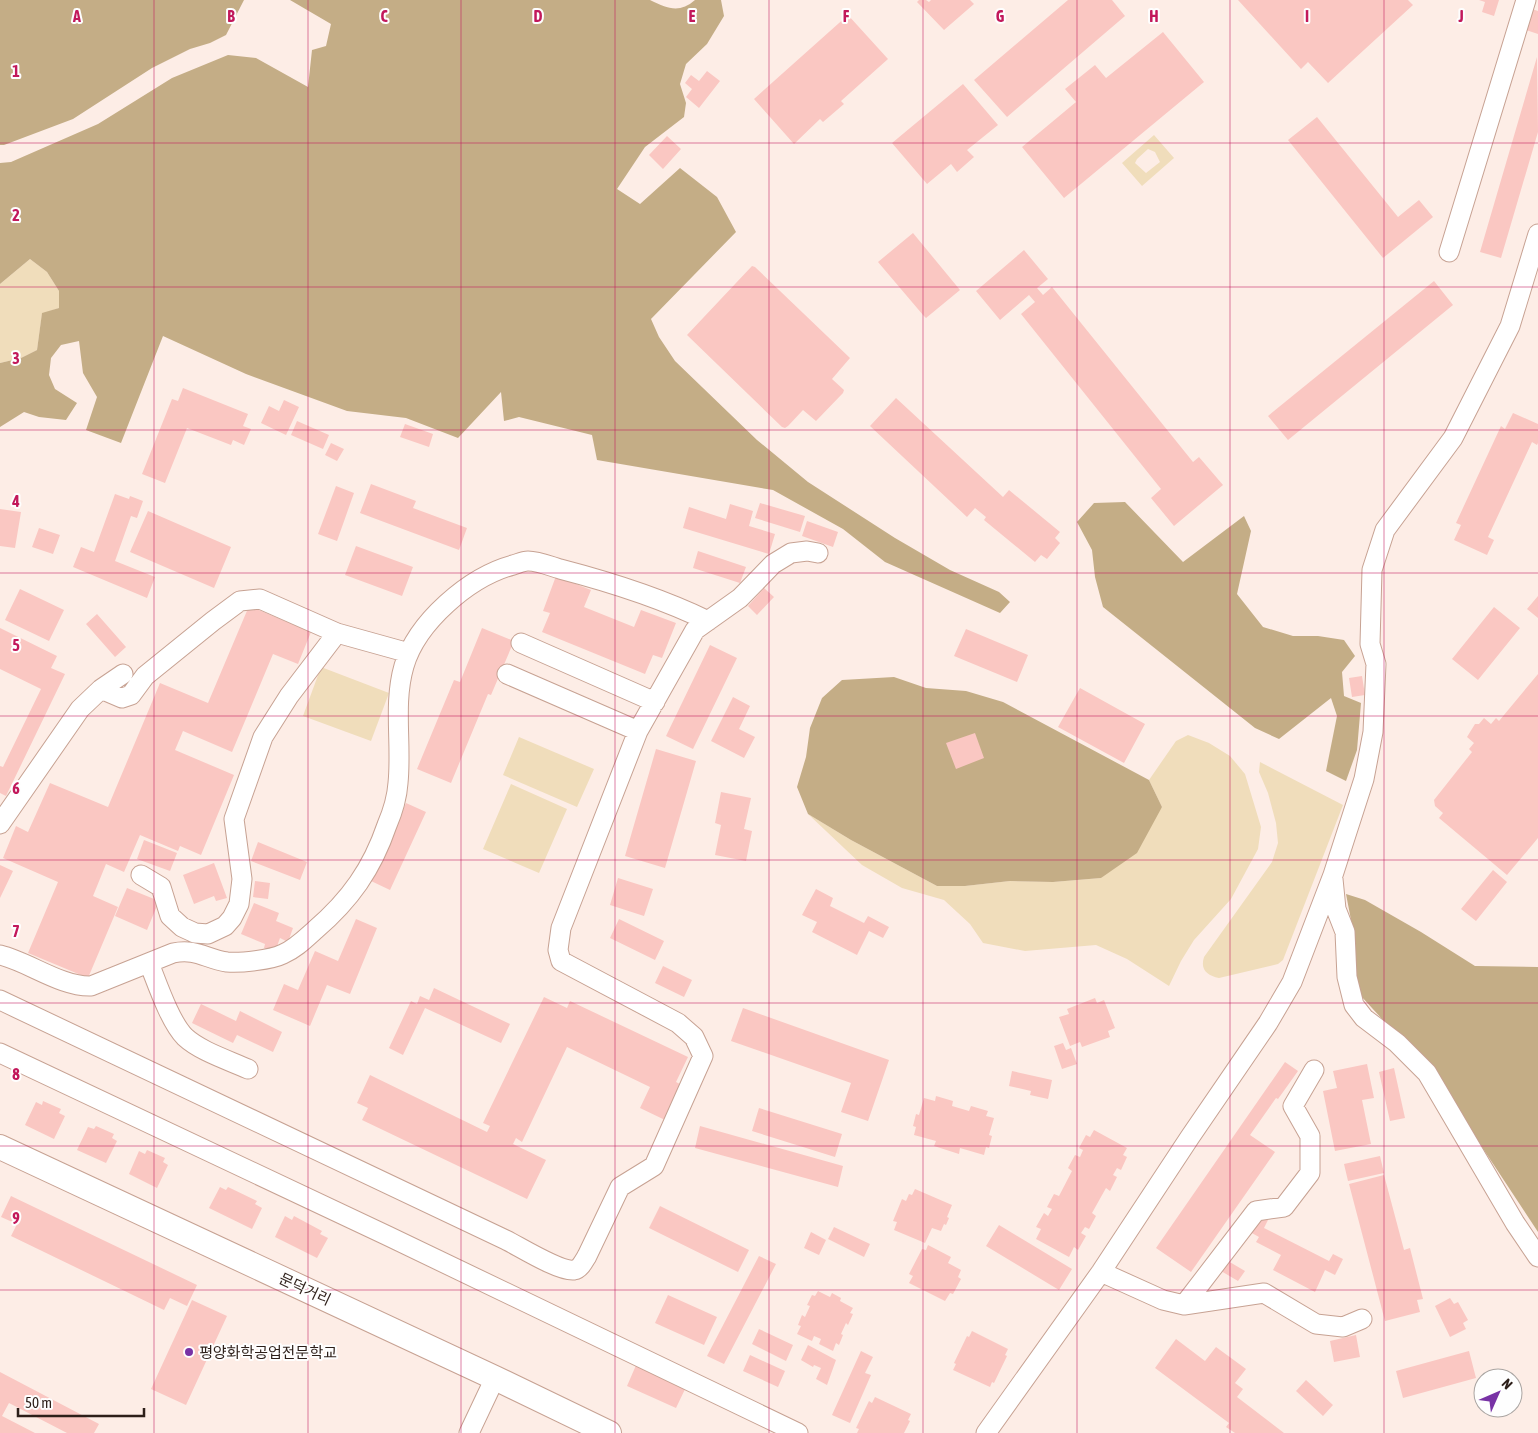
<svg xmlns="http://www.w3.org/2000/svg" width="1538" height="1433" viewBox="0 0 1538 1433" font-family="'Asap Condensed','Noto Sans KR',sans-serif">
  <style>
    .green { fill: #f0ddbb; fill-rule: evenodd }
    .forest { fill: #c4ad86 }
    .building { fill: #fac7c2 }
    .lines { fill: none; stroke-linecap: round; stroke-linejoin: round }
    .minor-casing { stroke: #c7a293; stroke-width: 21 }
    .major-casing { stroke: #c7a293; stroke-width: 26 }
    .minor { stroke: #fff; stroke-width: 19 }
    .major { stroke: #fff; stroke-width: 24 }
    .grid { fill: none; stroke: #c2185b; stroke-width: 1; stroke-opacity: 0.55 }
    .poi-dot { fill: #7832a5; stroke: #fefefe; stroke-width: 2 }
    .labels { text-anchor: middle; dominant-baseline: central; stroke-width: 4; stroke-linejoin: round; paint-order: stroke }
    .street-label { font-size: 15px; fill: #2d1f19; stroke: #fefefe }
    .poi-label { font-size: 15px; fill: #2d1f19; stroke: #fefefe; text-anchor: start }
    .grid-label { font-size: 16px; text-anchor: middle; font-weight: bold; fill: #c2185b; stroke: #fefefe; stroke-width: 4; stroke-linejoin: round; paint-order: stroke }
  </style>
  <rect width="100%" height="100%" fill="#fdede6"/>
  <path class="green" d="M1154,135l20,23 -32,28 -20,-23zM1148,149l7,3 5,10 -14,11 -11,-10 2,-4z
    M30,259l17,13 12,19v17l-17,6 -5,36 -16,8 -21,5v-79z
    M321,667l68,26 -18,48 -68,-25z
    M1188,735l21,8 21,13 15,18 16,53 -3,22 -27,50 -37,41 -13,21 -12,25 -42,-27 -31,-14 -71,6 -42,-8 -13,-19 -26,-24 -42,-12 -40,-23 -54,-51 43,26 86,46h28l45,-5 43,1 48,-4 61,-71 -13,-27 27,-39z
    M519,737l75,32 -17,38 -74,-32z
    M1260,762l83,43 -60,155 -5,4 -59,14c-12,-3 -19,-8 -15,-21l68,-95 6,-19 -2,-20 -8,-30 -9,-21z
    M511,784l56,25 -28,64 -56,-24z"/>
  <path class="forest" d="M0,0h244l-18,35 -16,8 -20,6 -38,19 -79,51 -69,26h-4z
    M290,0h360c17,8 29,14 45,0h26l3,16 -17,28 -21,20 -6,20 6,19 -2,14 -39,30 -28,42 23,15 40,-36 37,29 19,35 -85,87 8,18 16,24 82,79 51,42 87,56 55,32 49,22 11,10 -10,11 -115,-51 -42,-33 -70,-39 -176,-30 -5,-25 -73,-18 -15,4 -3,-29 -43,46 -52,-20 -59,-7 -101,-37 -83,-38 -42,107 -35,-13 11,-33 -14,-24 -4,-32 -18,4 -10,13 -2,17 6,14 22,14 -11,17 -27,-3 -15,-5 -24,15v-64l21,-5 16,-8 5,-37 17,-5v-17l-12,-19 -17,-13 -30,25v-121l11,-1 87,-38 74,-46 56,-23 28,3 52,29 4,-37 14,-4 5,-22z
    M1125,502l58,60 61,-46 7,15 -14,63 26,33 30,9h25l26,4 11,16 -13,16 2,24 17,7 -4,47 -11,31 -20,-10 11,-55 -6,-18 -52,41 -24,-11 -152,-121 -8,-30 -3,-27 -15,-28 17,-19z
    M894,677l32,11 40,3 37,11 146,78 13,27 -25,46 -36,25 -48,4 -43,-1 -45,5h-28l-86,-46 -43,-26 -11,-27 9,-30 4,-29 12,-30 20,-18z
    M1346,894l19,6 56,32 54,34 63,1v265l-120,-182 -35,-30 -22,-24 -6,-21 1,-29z"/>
  <path class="building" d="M919,0h7l3,2 2,-2h39l4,4 -30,26 -27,-28z
    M1068,0h44l13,16 -118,101 -33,-37z
    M1238,0h170l5,5 -85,78 -20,-21 -7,7z
    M1479,0h20l-5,16 -12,-4 3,-10z
    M1532,9l6,2v23l-12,-4z
    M848,15l40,44 -47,42 3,3 -21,18 -3,-3 -26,25 -40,-45z
    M1163,32l41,50 -140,116 -42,-51 54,-45 -11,-13 30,-24 11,13z
    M1537,57l1,75 -37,126 -21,-6z
    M707,71l13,10 -21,27 -13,-11 6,-8 -7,-6 6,-8 8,6z
    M963,84l35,41 -31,25 7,7 -17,15 -6,-8 -24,20 -35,-41z
    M1317,117l81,100 21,-17 14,17 -50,41 -95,-118z
    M667,136l14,13 -18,20 -14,-14z
    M913,233l47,57 -34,28 -3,-3 -45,-53z
    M1024,250l24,29 -11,9 6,7 9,-8 141,175 6,-5 24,28 -49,41 -23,-28 10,-9 -140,-175 14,-12 -6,-7 -29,25 -24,-29z
    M752,266l3,1 95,91 -18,21 12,11 -1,3 -27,28 -13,-11 -15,16 -3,2 -3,-1 -95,-92z
    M1434,281l19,24 -165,135 -20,-24z
    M183,388l65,26 -5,12 8,3 -7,16 -11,-5 -2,5 -44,-17 -22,55 -23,-9 30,-75 6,2z
    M896,398l107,99 6,-7 51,42 -5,6 5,5 -13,16 -6,-4 -6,7 -51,-42 2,-3 -11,-9 -8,9 -97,-91z
    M284,400l15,7 -13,28 -25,-12 8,-17 10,5z
    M1513,413l25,11v19l-1,2 -5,-3 -44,95 6,3 -7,15 -33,-15 7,-15 -5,-2 45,-97 4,3z
    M297,421l32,14 -6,14 -32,-14z
    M405,424l28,10 -4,13 -29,-10z
    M331,443l13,6 -7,12 -12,-6z
    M371,484l45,17 -3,7 54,20 -8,22 -99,-37z
    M336,486l18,7 -17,48 -19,-7z
    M115,494l14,5 1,-3 13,5 -6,17 -6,-2 -16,45 40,16 -8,21 -74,-31 8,-20 13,5z
    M760,503l45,13 -5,16 -45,-14z
    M730,504l23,7 -4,15 26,8 -6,20 -86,-26 6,-21 37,12z
    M0,509l21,3 -6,36 -15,-2z
    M148,511l83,36 -17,41 -84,-36z
    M807,521l31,11 -5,15 -31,-11z
    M39,528l21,7 -7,19 -21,-7z
    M356,546l57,21 -11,29 -57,-21z
    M698,551l48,16 -6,16 -47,-15z
    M556,576l35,14 -7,17 50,20 7,-17 35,13 -14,35 -9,-3 -8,19 -103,-42 8,-19 -7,-2z
    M764,588l10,9 -17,18 -9,-9z
    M20,589l44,21 -15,31 -44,-21z
    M1538,596v22l-11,-9z
    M249,606l62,26 -13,32 -25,-10 -41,98 -49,-21 -8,19 59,25 -33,80 -21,-9 -2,5 -38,-16 -16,37 -18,-8 -13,32 25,11 -30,71 -60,-25 30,-71 -55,-24 13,-32 12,6 22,-49 58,24 52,-124 48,20z
    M1494,607l26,21 -42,52 -26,-21z
    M97,614l29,33 -11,10 -29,-33z
    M0,628l57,28 -6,12 14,6 -59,122 -6,-3v-27l3,1 38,-78 -41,-20z
    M482,628l32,13 -23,54 -3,-1 -37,89 -34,-14 37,-89 6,2z
    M966,629l62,26 -11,27 -63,-26z
    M710,645l27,13 -44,91 -27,-13z
    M1538,674v164l-31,37 -68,-57 4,-5 -8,-7 -1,-6 38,-48 -3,-3 5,-6 -7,-6 8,-13h4l5,-6 7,6 5,-6 3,3z
    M1362,676l3,19 -13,2 -3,-19z
    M1080,688l65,36 -21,39 -66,-36z
    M733,697l17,9 -11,23 16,8 -11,21 -33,-17z
    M975,733l9,25 -28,11 -10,-26z
    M656,749l40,12 -31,107 -40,-12z
    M721,792l30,6 -7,31 8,2 -6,30 -31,-6 6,-30 -6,-2z
    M406,803l20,9 -36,78 -19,-9z
    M144,840l33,13 -7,18 -33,-12z
    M258,842l49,20 -7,18 -49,-19z
    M214,863l13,35 -11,3 -2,-5 -20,8 -11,-29z
    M0,865l13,6 -13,27z
    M1493,870l14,12 -31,39 -15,-12z
    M618,878l35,11 -9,27 -34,-11z
    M255,881l15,2 -2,16 -15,-2z
    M127,888l32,13 -12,29 -32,-14z
    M816,889l17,9 -3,8 34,17 4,-7 21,11 -6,11 -14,-7 -12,24 -45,-23 5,-10 -15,-7z
    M254,903l25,10 -3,8 17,7 -5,14 -8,-4 -5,14 -11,-4 1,-4 -24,-10z
    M356,919l21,9 -27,66 -23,-9 -17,41 -37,-16 11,-26 14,6 17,-39 23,10z
    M619,919l45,22 -9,19 -45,-22z
    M663,966l29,14 -8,17 -29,-14z
    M434,988l76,36 -9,19 -76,-35 -22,47 -14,-7 22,-47 6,3 3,-8 9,4z
    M544,997l23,11 3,-7 118,56 -12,25 6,3 -17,35 -25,-12 10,-21 -83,-40 -45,95 -6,-4 -3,6 33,16 -19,39 -165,-79 6,-12 -11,-5 13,-28 117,57 3,-6 -7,-3z
    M1095,998l2,5 7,-3 11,28 -7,3 2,6 -28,10 -2,-5 -10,4 -11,-29 10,-3 -2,-5z
    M201,1004l35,17 4,-10 42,21 -9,20 -36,-17 -4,8 -41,-20z
    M743,1008l146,52 -21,61 -27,-9 10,-29 -120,-42z
    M1063,1043l3,7 5,-2 6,16 -15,5 -8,-23z
    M1285,1062l13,9 -20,28 -2,-1 -26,37 25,17 -84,120 -35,-24z
    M1367,1064l7,34 -12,2 9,44 -36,7 -12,-60 14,-3 -4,-17z
    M1394,1068l11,50 -15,3 -11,-49z
    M1012,1071l40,9 -4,19 -18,-4 1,-4 -22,-5z
    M936,1096l17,5 -1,5 17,5 2,-5 17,5 -2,5 8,2 -5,17 3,1 -3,12 -3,-1 -2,8 -24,-7 -1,6 -25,-8 2,-5 -22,-6 2,-8 -3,-1 3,-12 3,1 5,-17 11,3z
    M43,1101l18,8 -2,4 6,3 -11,23 -29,-14 11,-23 6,3z
    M759,1108l83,26 -7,23 -83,-26z
    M96,1126l18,8 -2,4 5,3 -11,22 -29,-13 11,-23 6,2z
    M700,1126l143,40 -5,21 -143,-39z
    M1094,1130l33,18 -4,7 4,2 -6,13 -4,-2 -4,7 4,2 -7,14 -4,-3 -14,25 4,3 -7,13 -4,-2 -4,6 5,3 -8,14 -4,-3 -5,10 -33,-18 5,-10 -5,-2 8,-14 4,3 4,-7 -5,-2 7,-13 5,2 13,-25 -4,-3 7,-13 5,2 3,-7 -4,-2 7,-13 4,2z
    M147,1150l18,8 -2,4 5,3 -11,23 -28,-14 10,-23 6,3z
    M1380,1156l4,17 -36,8 -4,-17z
    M1384,1175l20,75 6,-2 13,51 -6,1 3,12 -35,9 -36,-137z
    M220,1187l6,3 2,-3 29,14 -2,3 7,4 -10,21 -43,-21z
    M915,1189l37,16 -5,12 2,1 -3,7 -2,-1 -3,7 -9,-3 -7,15 -31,-13 3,-8 -4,-1 9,-22 4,2 3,-7 3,1z
    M11,1196l186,89 -10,21 -17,-8 -6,12 -153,-74 6,-12 -16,-7z
    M660,1206l89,44 -11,22 -89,-44z
    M1258,1215l10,5 -4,8 65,33 4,-7 10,5 -8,16 -10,-5 -10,22 -42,-22 8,-15 -25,-13 3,-5 -9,-5z
    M285,1216l7,4 2,-4 28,15 -2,3 8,4 -11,20 -42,-21z
    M999,1225l73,44 -13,21 -73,-44z
    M834,1227l36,17 -6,13 -36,-18z
    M811,1232l15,8 -7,15 -15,-7z
    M928,1245l23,12 -3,6 13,7 -3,7 3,2 -8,15 -3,-1 -5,8 -36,-18 4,-7 -4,-2 13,-25 4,1z
    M759,1256l17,8 -52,100 -17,-8z
    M1228,1261l17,10 -7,10 -17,-10z
    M818,1291l12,6 2,-4 9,5 -1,3 13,7 -3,5 3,1 -5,11 -2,-2 -5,11 2,1 -4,10 -3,-2 -3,8 -14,-7 2,-5 -7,-3 -2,5 -15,-7 4,-8 -3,-1 4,-10 3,2 5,-11 -3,-1 5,-10 3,1z
    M668,1295l49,22 -13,28 -49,-22z
    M1450,1298l4,6 4,-2 10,18 -5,3 3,6 -16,8 -15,-31z
    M192,1300l35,16 -41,89 -35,-16z
    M759,1329l34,16 -7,16 -34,-17z
    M972,1331l36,18 -3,6 2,1 -13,27 -2,-1 -2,5 -37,-17 3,-6 -2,-1 13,-27 2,1z
    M1356,1335l4,22 -26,5 -4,-21z
    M1176,1339l29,22 11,-14 30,22 -11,14 8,6 -6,8 47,36h-49l-9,-6 3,-4 -74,-55z
    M808,1345l28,15 -9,25 -11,-6 5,-11 -7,-3 -1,2 -12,-7z
    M861,1351l12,6 -8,16 6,2 -21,48 -18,-8z
    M1469,1351l7,27 -73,20 -7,-27z
    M750,1355l35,16 -7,16 -35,-16z
    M637,1363l50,22 -11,23 -49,-22z
    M0,1372l99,52 -5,9h-27l-58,-30 -7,13 33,17h-35z
    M1306,1380l27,25 -10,11 -27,-25z
    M875,1397l36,17 -3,6 2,1 -6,12h-47l2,-4 -3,-1 13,-27 3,2z"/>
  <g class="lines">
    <defs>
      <path id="minor" d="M1449,252l77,-252
        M521,643l134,59
        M507,674l131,57
        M101,689l21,9 9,-3 14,-19 68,-55 27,-20 20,-2 77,34 72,20
        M0,824l80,-115 21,-20 22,-15
        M141,875l20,12 9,29 12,11 13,6 13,1 17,-8 7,-8 7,-14 3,-25 -8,-60 29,-82 26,-41 48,-63
        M1333,879l3,30 9,23 2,45 7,28 10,13 33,25 30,30 88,150 23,34
        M0,955c29,7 61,32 91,31l82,-33c23,-5 33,6 54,9 14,1 44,-2 56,-8 12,-5 22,-15 32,-24 35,-30 57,-61 72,-105 6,-14 10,-27 11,-42 4,-39 -5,-79 6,-117 13,-44 65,-89 109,-101 4,-1 10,-4 15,-4 10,0 22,5 32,8 50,13 101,29 148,52
        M149,963c8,20 21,59 36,74 15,14 43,23 63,32
        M0,1000l506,240c14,7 54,32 68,30 6,-1 10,-9 13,-14l33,-69 34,-21 49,-110 -9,-19 -16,-14 -117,-62 -3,-11 3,-22 77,-197 57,-101 45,-32 33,-34 18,-11 16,-2 11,2
        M0,1053l388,183 410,197
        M1101,1272l62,28 21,5 80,-12 52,31 27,3 19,-8
        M1184,1305l72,-94 28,-4 26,-34v-37l-17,-30 21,-36
        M469,1433l26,-55
        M986,1433l115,-161 89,-135 78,-114 24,-41 41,-107 31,-96 9,-47 3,-68 -6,-20 2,-74 13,-40 68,-92 57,-112 28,-92"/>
      <path id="major" d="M0,1147l495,231 114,55"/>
    </defs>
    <use href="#minor" class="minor-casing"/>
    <use href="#major" class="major-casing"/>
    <use href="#minor" class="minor"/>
    <use href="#major" class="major"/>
  </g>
  <path class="grid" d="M154,0v1433M308,0v1433M461,0v1433M615,0v1433M769,0v1433M923,0v1433M1077,0v1433M1230,0v1433M1384,0v1433M0,143h1538M0,287h1538M0,430h1538M0,573h1538M0,716h1538M0,860h1538M0,1003h1538M0,1146h1538M0,1290h1538"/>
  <circle class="poi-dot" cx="189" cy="1352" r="5"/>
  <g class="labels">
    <g class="street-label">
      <text transform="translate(305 1289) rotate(25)">문덕거리</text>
    </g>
    <g class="poi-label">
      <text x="199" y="1352">평양화학공업전문학교</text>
    </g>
  </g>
  <g class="grid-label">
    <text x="77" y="22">A</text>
    <text x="231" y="22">B</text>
    <text x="384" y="22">C</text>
    <text x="538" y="22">D</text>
    <text x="692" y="22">E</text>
    <text x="846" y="22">F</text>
    <text x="1000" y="22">G</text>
    <text x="1154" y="22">H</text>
    <text x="1307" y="22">I</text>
    <text x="1461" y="22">J</text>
    <text x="16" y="77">1</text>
    <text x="16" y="221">2</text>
    <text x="16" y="364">3</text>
    <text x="16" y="507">4</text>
    <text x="16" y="651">5</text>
    <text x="16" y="794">6</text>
    <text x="16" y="937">7</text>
    <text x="16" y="1080">8</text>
    <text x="16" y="1224">9</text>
  </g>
  <g transform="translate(1498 1393) rotate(45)"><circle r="24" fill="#fefefe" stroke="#aaa5a2"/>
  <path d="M0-4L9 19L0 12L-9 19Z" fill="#7832a5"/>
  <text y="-8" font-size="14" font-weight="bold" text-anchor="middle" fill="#2d1f19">N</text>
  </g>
  <path d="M18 1408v8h126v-8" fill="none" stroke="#2d1f19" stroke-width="2.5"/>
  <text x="25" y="1408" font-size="15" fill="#2d1f19" stroke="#fefefe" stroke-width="4" paint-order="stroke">50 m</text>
</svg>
